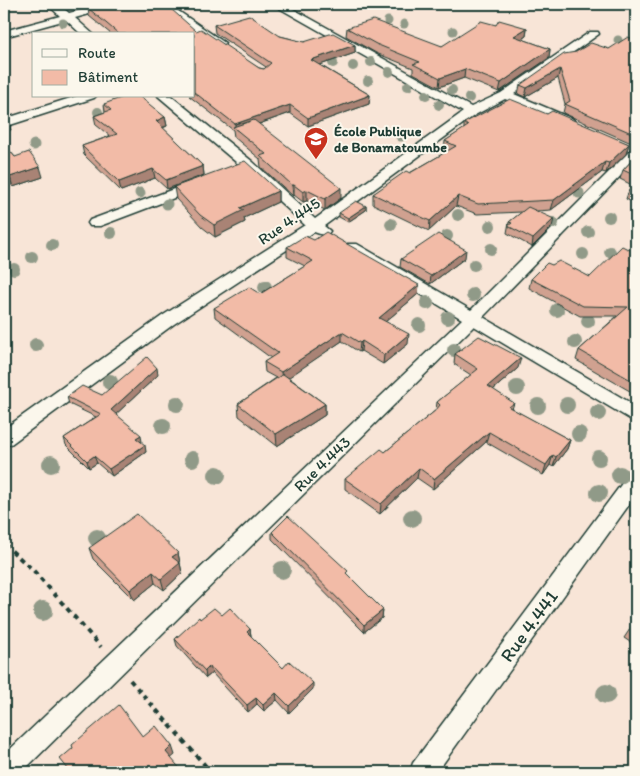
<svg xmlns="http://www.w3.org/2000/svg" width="640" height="776" viewBox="0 0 640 776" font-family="Itim,sans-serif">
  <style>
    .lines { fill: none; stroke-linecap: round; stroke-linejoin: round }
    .minor-casing { stroke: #1f3d34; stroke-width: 3 }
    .path { stroke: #1f3d34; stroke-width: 4; stroke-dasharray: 5 5; stroke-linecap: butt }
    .minor { fill: #fbf7ec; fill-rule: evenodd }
    .tree { fill: #909a88 }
    .wall { fill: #d0a190; stroke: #1f3d34 }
    .shaded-wall { fill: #a98375; stroke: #1f3d34 }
    .building { fill: #f2bba7; stroke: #1f3d34 }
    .labels { text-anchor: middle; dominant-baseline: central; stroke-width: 4; stroke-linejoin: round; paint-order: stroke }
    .far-poi-label { font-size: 14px; font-weight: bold; fill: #1f3d34; stroke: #fbf7ec; text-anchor: start }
    .street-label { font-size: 16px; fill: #1f3d34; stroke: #fbf7ec }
    .near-street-label { font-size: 19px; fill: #1f3d34; stroke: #fbf7ec }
  </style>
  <rect width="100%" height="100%" fill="#f8e5d7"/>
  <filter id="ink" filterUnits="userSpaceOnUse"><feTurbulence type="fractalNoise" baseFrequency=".02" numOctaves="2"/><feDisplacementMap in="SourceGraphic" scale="10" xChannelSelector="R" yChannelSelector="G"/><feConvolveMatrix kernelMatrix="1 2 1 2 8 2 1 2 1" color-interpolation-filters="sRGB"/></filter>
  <g filter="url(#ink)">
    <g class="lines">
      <defs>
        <path id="minor" d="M47,4h11l11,9 36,-9h15l-2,2 -43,12 18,16h-12l-15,-14 -62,17v-6l56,-15z
          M157,4h11l57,39 -5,3 -4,-1z
          M272,4h12l187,103 30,-14 89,-61h8l1,2 -85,60 59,25 2,3 -2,3h-8l-60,-26 -30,16 -151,111 6,5 -2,3 -5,1 -9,-3 -140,92 -163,120 -7,2v-17l158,-113 143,-91 -62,-57 -85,-72h13l82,66 62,57 148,-107z
          M77,96h19l-2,2 -90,29v-8z
          M636,149v11l-153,157 153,89v15l-6,-2 -156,-93 -452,446h-18v-17l458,-436 -115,-69 -2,-3 2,-3h10l114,66 160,-160z
          M198,180l7,4 -2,3 -103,39h-10l-2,-3 2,-3z
          M636,472v23l-199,277h-27l3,-9 216,-289z"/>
      </defs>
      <use href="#minor" class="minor-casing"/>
      <path class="path" d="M4,544l29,26 68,77
        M130,680l81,92"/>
      <use href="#minor" class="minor"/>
    </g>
    <g class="tree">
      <circle cx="388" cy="21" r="4.5"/>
      <circle cx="63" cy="23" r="4.5"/>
      <circle cx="404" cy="24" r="4.5"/>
      <circle cx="453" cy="31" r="4.5"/>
      <circle cx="618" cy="40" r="4.5"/>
      <circle cx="371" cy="62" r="5"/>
      <circle cx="333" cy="63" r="5"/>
      <circle cx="353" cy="66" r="5"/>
      <circle cx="389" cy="72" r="5"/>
      <circle cx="368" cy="81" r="5"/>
      <circle cx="408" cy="86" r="5"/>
      <circle cx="452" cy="90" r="5"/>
      <circle cx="426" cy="95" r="5"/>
      <circle cx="469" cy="98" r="5"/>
      <circle cx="439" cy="105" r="5"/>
      <circle cx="98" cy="112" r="5"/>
      <circle cx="401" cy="136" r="5.5"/>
      <circle cx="34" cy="145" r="5.5"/>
      <circle cx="140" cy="193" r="5.5"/>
      <circle cx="579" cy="193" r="5.5"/>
      <circle cx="167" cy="204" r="5.5"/>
      <circle cx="458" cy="215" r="6"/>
      <circle cx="609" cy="217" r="6"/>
      <circle cx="553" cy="223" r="6"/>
      <circle cx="391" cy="224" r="6"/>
      <circle cx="490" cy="226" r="6"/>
      <circle cx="588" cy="232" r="6"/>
      <circle cx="111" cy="233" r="6"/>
      <circle cx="447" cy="236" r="6"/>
      <circle cx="52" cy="245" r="6"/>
      <circle cx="491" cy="249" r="6"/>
      <circle cx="610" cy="252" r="6"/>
      <circle cx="583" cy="254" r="6"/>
      <circle cx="32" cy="257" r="6"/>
      <circle cx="474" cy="265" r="6"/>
      <circle cx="14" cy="269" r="6"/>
      <circle cx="265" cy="287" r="7"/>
      <circle cx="473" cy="295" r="7"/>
      <circle cx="427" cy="303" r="7"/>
      <circle cx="557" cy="310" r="7"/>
      <circle cx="448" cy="318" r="7"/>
      <circle cx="588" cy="321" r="7"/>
      <circle cx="419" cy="325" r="7"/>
      <circle cx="575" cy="342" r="7"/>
      <circle cx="36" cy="345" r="7"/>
      <circle cx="454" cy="350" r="7"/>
      <circle cx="110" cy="382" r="8"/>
      <circle cx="517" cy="388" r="8"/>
      <circle cx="177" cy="404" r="8"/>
      <circle cx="567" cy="405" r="8"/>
      <circle cx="538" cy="406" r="8"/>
      <circle cx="598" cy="413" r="8"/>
      <circle cx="163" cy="426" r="8"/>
      <circle cx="579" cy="434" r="8"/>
      <circle cx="599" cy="458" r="8"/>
      <circle cx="192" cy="459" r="8"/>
      <circle cx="51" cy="464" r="9"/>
      <circle cx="217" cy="475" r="9"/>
      <circle cx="620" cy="475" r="9"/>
      <circle cx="599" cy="493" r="9"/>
      <circle cx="412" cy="518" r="9"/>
      <circle cx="97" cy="538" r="9"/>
      <circle cx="282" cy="570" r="9"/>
      <circle cx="43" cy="611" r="10"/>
      <circle cx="606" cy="694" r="10"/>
    </g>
    <path class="wall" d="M88,8l108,23 63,37 5,1 2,-2 -51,-34 -1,-8 66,11 24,6 51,3v8l-35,12 50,30 -1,9 -61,22 -18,-13 -31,11 82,74 -16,12 -18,-9 -4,1 -9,-7 -1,1 -32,-29 -1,-8 -26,-22 -1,-7 -44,-34h5v-62h-83l-22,-18z
      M496,25l31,3 -1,8 -4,3 28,10 -1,9 -50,34 -35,-14 -25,9 -26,-14v-5l-37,-15 -30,-17 1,-8 95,18z
      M636,40v105l-73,-32 2,-9 -7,-26 -33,19 -7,-3 2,-9 89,-36z
      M104,104l61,13 2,9 -4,2 40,38 1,9 -37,14 -12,-11 -34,13 -37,-36 -2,-9 28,-10 -14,-11 -2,-9 11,-4z
      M547,114l82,30 -3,10 -20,19 -4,-1 -51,38 -14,1 15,16 -20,20 -25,-14 2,-11 13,-10 -45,2 -21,-8 -27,25 -56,-27v-10l73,-42 -2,-1 1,-10 19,-12v-6z
      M4,144l11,13 28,20 -30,10 -5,-7 -4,2z
      M636,156v48l-10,-5 3,-9 5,-4 -14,-7 3,-9z
      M174,187l104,4v11l-34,16 1,4 -30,15 -13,-10 -26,-28z
      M366,206v4l-18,12 -9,-5v-4z
      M287,247l131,47 -33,28 23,22 -25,20 -22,-13 -2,1 -17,-11 -54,36 37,27v11l-48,31 -38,-30 -1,-12 38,-26 -11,-6 -1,-10 7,-4 -56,-41 -1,-9 46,-14 45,-28 -18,-9z
      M636,253v139l-1,2 -59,-34 3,-10 38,-34h-37l-51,-28 2,-9 21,-14 38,12z
      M465,258l-35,26 -30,-17 1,-8z
      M455,354l63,14 -25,22 21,13 -2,6 58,31 -3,9 -14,18 -3,-2 -7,10 -57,-33 -53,47 -16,-11 -37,36 -35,-25v-10l40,-27 51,-42 1,-8 34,-27 -17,-11z
      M158,375l-42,39 26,28h-1l5,10 -34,24 -15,-13 -8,5 -23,-23 -2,-7 32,-21 -27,-13 -2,-7 35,-2z
      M272,532l76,43 35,35 -1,8 -18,14 -92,-93z
      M89,548l89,5 4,20 -18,17 -9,-7 -21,17 -41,-41z
      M222,615l28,14 1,7 32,32 30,21 -24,24 -12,-13 -13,11 -7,-7 -9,8 -36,-39 -6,5 -29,-32 -2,-7 25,-20z
      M636,620v26l-12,-8z"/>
    <path class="shaded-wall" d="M527,28l-1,8 -14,9 2,-9z
      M355,45v8l-44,15v-8z
      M550,49l-1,9 -50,34 2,-9z
      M465,69l-1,9 -25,9 1,-9z
      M560,69l-2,9 -33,19 2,-9z
      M370,95l-1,9 -61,22v-8z
      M290,105v8l-51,18 -4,-2v-5z
      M165,117l2,9 -10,3 -1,-8z
      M8,121l3,9 -7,2v-10z
      M629,144l-3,10 -20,19 3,-10z
      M605,162l-3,10 -51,38 3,-10z
      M203,166l1,9 -37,14 -1,-9z
      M40,167l3,10 -30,10 -3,-10z
      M153,169l2,9 -34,13 -2,-9z
      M4,171l4,9 -4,2z
      M292,185h2v10l-1,1z
      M341,188v10l-16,12v-11z
      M307,190v11l-4,1v-10z
      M278,191v11l-34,16 1,4 -30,15 -1,-12 26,-17z
      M458,196l-2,10 -27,25 1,-10z
      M366,206v4l-18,12v-4z
      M554,219l-2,8 -20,20 1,-8z
      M466,250l-1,8 -35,26 1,-8z
      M419,285l-1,9 -40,34 1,-10z
      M342,332v9l-60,41 -1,-10z
      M409,334l-1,10 -25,20 1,-9z
      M362,341l-1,10 -2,1 1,-9z
      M521,358l-3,10 -32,28 2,-10z
      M157,368l1,7 -45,42 -2,-7z
      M325,404v11l-48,31 -1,-12z
      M489,432l-3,10 -53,47 1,-10z
      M141,435l1,7 -4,2 -2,-6z
      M570,440l-3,9 -14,18 3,-10z
      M145,445l1,7 -34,24 -3,-7z
      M553,455l-3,10 -7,10 3,-10z
      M94,456l3,7 -8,5 -2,-7z
      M419,468l-2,10 -37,36 1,-10z
      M178,553l4,20 -18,17 -3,-11 11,-22z
      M153,572l2,11 -21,17 -4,-10z
      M383,610l-1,8 -18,14v-7z
      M250,629l1,7 -4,-4z
      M210,666l2,7 -6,5 -1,-7z
      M313,683v6l-24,24v-7z
      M276,693l1,7 -13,11 -1,-6z
      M256,698l1,6 -9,8 -1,-7z
      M172,746l3,9 -6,5 -3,-8z"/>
    <path class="building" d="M104,4h59l8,5 25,22 5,-2 58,39 5,1 7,-6 -57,-38 35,-10 31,21 24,6 29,-9 22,12 -44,15 59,35 -62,23 -18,-13 -55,19 -41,-32v-58h-75l-31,-26z
      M373,20l69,26 39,-25 15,4 3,-5 28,8 -13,8 36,13 -49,34 -36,-14 -25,9 -27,-14 7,-2 -44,-18 -29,-16z
      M628,37l8,3v95l-71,-31 5,-3 -10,-32 -33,19 -7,-3 44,-31 12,-2 15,-9 18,6z
      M126,96h13l26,21 -9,4 47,45 -37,14 -13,-11 -34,13 -37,-36 35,-12 -23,-18 17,-6 -7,-6z
      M510,99l37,15 5,-3 77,33 -20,19 -4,-1 -51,38 -76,4 -20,-8 -28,25 -57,-27 33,-23 4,2 46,-27 -11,-5 23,-15 -4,-3z
      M6,118l2,3 -4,1v-3z
      M254,120l87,68 -16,11 -18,-9 -4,2 -9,-7h-2l-32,-29 6,-2 -33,-27z
      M4,144l11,13 14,-5 11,15 -30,10 -6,-6z
      M636,156v20l-13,-6z
      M245,161l33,30 -38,17 4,2 -30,15 -14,-10 -26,-28z
      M636,185v8l-7,-3z
      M356,201l10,5 -18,12 -9,-5z
      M528,207l26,12 -21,20 -25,-13 4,-3 -3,-1z
      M326,232l93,53 -40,33 30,16 -25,21 -22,-14 -2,2 -18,-11 -61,40 -17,-10 14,-9 -64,-45 35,-21 11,7 53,-33 -26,-14 18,-11 9,4z
      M438,234l28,16 -35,26 -30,-17z
      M622,246l14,7v130l-57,-33 49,-43 -45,-1 -52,-27 16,-16 5,2 7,-4 31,16z
      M479,336l42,22 -33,28 26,17 -5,4 61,33 -14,17 -3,-2 -7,10 -57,-33 -55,47 -15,-11 -38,36 -36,-25 36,-30 4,3 51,-42 4,-5 -3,-3 41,-33 -23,-15z
      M147,357l10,11 -46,42 30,25 -5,3 9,7 -36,24 -15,-13 -7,5 -23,-23 37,-24 -34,-17 15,-11 20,9z
      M283,374l42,30 -49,30 -38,-30z
      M137,514l41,39 -6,4 8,6 -19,16 -8,-7 -23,18 -41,-42z
      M288,516l60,55 -2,2 37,37 -19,15 -92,-93z
      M214,608l8,7 8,-7 20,21 -3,3 36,36 6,-7 24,22 -24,23 -13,-13 -13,12 -7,-7 -9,7 -37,-39 -5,5 -30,-32 24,-22 1,2z
      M636,620v12l-6,-4z
      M119,705l24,32 13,-11 16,20 -6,6 16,19 -1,1h-117l4,-3 -8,-10 13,-11 -1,-3z"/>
  </g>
  <defs>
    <symbol id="school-pin" viewBox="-11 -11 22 30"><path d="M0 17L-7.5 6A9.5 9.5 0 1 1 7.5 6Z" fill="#c8321e" stroke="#fbf7ec"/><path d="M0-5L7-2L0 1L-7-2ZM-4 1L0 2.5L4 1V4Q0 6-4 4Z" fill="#fff"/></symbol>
  </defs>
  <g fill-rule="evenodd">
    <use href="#school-pin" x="302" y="125" width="28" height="38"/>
  </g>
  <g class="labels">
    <g class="far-poi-label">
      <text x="334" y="131">École Publique<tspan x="334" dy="16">de Bonamatoumbe</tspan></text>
    </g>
    <g class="street-label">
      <text transform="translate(289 221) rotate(-34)">Rue 4.445</text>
      <text transform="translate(322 464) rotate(-44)">Rue 4.443</text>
    </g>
    <g class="near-street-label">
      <text transform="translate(529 626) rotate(-54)">Rue 4.441</text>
    </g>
  </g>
  <rect width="640" height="776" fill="none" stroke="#fbf7ec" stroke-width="20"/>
  <rect x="10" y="10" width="620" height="756" fill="none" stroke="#1f3d34" stroke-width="2" filter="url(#ink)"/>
  <rect x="32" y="32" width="162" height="65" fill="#fbf7ec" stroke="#a3ada2"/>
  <rect x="42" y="49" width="25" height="8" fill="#fbf7ec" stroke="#a3ada2"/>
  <text x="78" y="58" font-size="15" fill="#1f3d34">Route</text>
  <rect x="42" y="70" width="25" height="15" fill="#f2bba7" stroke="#a3ada2"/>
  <text x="78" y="82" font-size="15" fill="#1f3d34">Bâtiment</text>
</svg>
